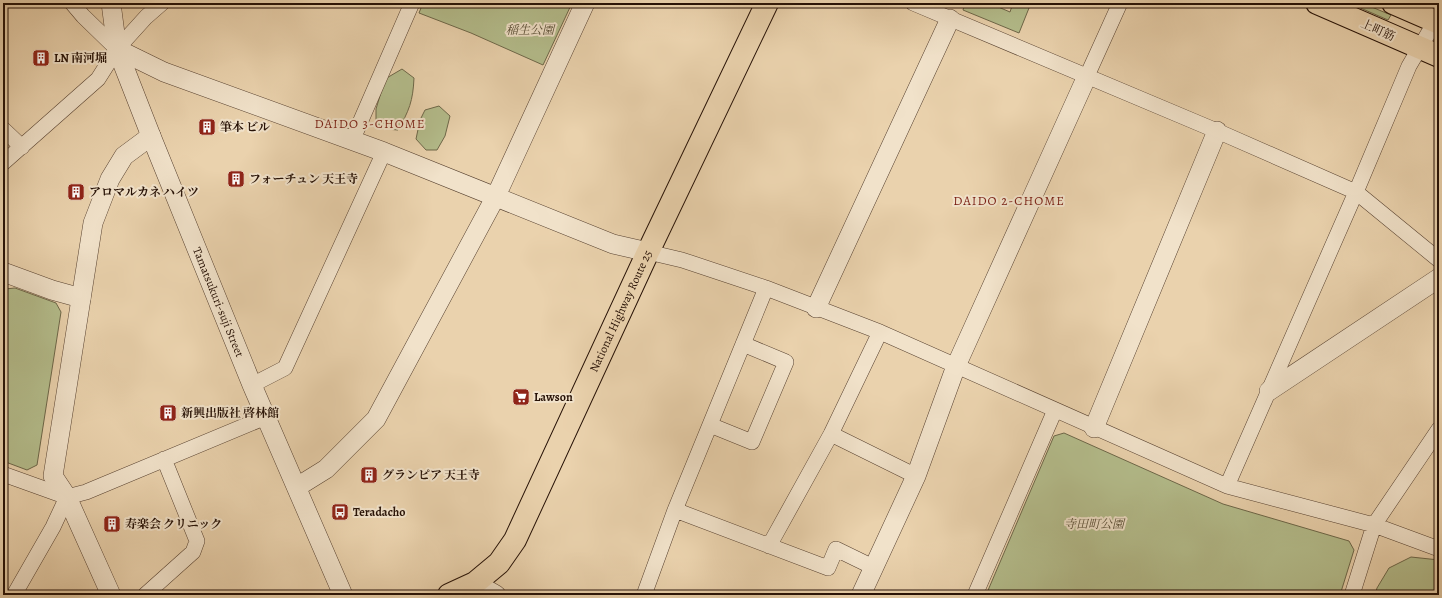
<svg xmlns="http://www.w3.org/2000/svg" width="1442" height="598" viewBox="0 0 1442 598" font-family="Alegreya,'Noto Serif JP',serif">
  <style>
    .green { fill: #b4bd8c; stroke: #6d6749 }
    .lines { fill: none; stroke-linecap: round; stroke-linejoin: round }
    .minor-casing { stroke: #574130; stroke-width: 16 }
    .tertiary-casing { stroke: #574130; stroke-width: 20 }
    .primary-casing { stroke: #261106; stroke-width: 24 }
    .trunk-casing { stroke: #261106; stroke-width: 24 }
    .minor { stroke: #f1e2ca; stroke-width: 15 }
    .tertiary { stroke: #f1e2ca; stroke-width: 19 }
    .primary { stroke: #ead2ad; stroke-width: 22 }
    .trunk { stroke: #ead2ad; stroke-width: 22 }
    .labels { text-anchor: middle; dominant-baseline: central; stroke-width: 4; stroke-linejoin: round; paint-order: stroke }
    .park-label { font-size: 12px; font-style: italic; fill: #584d35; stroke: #f1e2ca }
    .street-label { font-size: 12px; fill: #261106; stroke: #f1e2ca }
    .poi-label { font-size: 12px; font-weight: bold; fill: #261106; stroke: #f1e2ca; text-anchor: start }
    .neighbourhood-label { font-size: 13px; letter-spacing: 1px; fill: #7a1f14; stroke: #f1e2ca }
  </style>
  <rect width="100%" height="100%" fill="#ead2ad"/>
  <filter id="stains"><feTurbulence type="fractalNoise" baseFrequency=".005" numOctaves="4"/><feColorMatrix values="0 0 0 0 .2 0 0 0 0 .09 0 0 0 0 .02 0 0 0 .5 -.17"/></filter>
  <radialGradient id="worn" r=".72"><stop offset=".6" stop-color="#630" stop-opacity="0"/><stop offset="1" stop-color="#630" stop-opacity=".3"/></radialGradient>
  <path class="green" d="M423,3h149l-29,62 -72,-32 -52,-20z
    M965,3h24l21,9 3,-9h18l-12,30 -56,-23z
    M1349,3h13l29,12 -3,5z
    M402,69l12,9c-1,23 -5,33 -16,52l-12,-1 -10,-6v-14l9,-30z
    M439,106l11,10 -5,20 -8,14h-11l-10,-11 4,-19 5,-10z
    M15,288l41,15 5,9 -24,153 -10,5 -24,-9v-170l2,-2z
    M1064,433l159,71 126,37 5,9 -14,45h-354l68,-159z
    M1411,557l28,3v35h-64l2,-7 12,-20z"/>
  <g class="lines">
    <defs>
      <path id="minor" d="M72,3l11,13 34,33
        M913,3l304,128 139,61 83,68
        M1087,76l33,-73
        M3,129l19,18
        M352,141l60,-138
        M3,163l95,-84 19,-30 29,-32 16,-14
        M648,252l34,8 84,28 114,44 347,154 147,39 65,24
        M252,385l33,-17 99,-216
        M710,425l42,17 34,-80 -43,-18
        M831,434l85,42
        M3,474l64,23 19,-5 180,-75
        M1227,486l129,-294 53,-126 30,-51
        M675,510l153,58 8,-19 37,18
        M769,546l62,-112 49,-102
        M14,595l39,-68 14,-30
        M145,595l48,-43 4,-11 -33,-82
        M644,595l31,-85 91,-222
        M975,595l80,-185
        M1352,595l22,-70 65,-96"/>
      <g id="tertiary">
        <path id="s1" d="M111,3l6,46 34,87 101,249 91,210"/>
        <path d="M117,49l47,23 220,80 229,92 35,8"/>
        <path d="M3,272l49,18 29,8"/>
        <path d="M816,308l134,-289"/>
        <path d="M1269,391l170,-113"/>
        <path d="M1094,428l123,-297"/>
        <path d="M297,487l29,-18 50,-50 120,-223 89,-193"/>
        <path d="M475,583l21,12"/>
        <path d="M111,595l-44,-98 -14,-21 40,-253 17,-44 14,-23 27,-20"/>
        <path d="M861,595l55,-119 40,-110 131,-290"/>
      </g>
      <path id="primary" d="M1317,3l122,53
        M1393,3l46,20"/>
      <g id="trunk">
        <path id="s2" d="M449,595l26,-12 24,-20 16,-23 133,-288 119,-249"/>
      </g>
    </defs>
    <use href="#minor" class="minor-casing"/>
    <use href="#tertiary" class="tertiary-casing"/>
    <use href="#primary" class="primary-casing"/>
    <use href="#trunk" class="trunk-casing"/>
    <use href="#minor" class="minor"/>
    <use href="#tertiary" class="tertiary"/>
    <use href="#primary" class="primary"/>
    <use href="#trunk" class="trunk"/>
  </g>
  <defs>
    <symbol id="building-square" viewBox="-11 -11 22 22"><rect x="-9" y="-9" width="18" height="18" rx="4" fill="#8f2418" stroke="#f1e2ca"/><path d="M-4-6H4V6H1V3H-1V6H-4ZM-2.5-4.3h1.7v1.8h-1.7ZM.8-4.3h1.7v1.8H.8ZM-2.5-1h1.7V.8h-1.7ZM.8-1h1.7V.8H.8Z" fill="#fff"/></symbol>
    <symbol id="supermarket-square" viewBox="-11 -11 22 22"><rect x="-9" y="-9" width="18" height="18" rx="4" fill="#8f2418" stroke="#f1e2ca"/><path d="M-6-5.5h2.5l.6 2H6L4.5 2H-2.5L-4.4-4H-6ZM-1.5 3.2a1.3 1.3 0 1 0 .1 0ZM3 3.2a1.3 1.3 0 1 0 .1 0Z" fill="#fff"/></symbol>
    <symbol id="bus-square" viewBox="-11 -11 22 22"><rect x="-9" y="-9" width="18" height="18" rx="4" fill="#8f2418" stroke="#f1e2ca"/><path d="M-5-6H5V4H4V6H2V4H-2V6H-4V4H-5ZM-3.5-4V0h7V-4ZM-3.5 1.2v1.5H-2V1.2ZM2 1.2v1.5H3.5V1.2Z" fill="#fff"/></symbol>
  </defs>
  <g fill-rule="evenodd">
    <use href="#building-square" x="31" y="48" width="20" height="20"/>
    <use href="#building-square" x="197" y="117" width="20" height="20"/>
    <use href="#building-square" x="226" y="169" width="20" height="20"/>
    <use href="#building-square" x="66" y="182" width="20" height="20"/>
    <use href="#supermarket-square" x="511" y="387" width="20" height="20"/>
    <use href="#building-square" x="158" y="403" width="20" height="20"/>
    <use href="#building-square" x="359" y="465" width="20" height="20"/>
    <use href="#bus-square" x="330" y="502" width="20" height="20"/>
    <use href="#building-square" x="102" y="514" width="20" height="20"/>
  </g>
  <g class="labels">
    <g class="park-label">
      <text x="530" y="30">稲生公園</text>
      <text x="1094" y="524">寺田町公園</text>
    </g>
    <g class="street-label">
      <text transform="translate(1378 30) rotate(24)">上町筋</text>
      <text stroke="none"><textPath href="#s1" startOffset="319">Tamatsukuri-suji Street</textPath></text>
      <text stroke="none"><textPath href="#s2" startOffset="340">National Highway Route 25</textPath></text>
    </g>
    <g class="poi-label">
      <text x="54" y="58">LN 南河堀</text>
      <text x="220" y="127">筆本 ビル</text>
      <text x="249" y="179">フォーチュン 天王寺</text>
      <text x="89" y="192">アロマルカネ ハイツ</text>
      <text x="534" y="397">Lawson</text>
      <text x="181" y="413">新興出版社 啓林館</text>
      <text x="382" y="475">グランピア 天王寺</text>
      <text x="353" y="512">Teradacho</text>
      <text x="125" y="524">寿楽会 クリニック</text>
    </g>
    <g class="neighbourhood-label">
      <text x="370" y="123">DAIDO 3-CHOME</text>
      <text x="1009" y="200">DAIDO 2-CHOME</text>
    </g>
  </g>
  <rect width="1442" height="598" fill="none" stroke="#ead2ad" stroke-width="16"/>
  <rect x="4" y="4" width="1434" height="590" fill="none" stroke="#261106" stroke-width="2"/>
  <rect x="8" y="8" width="1426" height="582" fill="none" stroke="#261106"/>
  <rect width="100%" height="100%" filter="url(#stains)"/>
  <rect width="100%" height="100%" fill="url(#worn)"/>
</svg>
